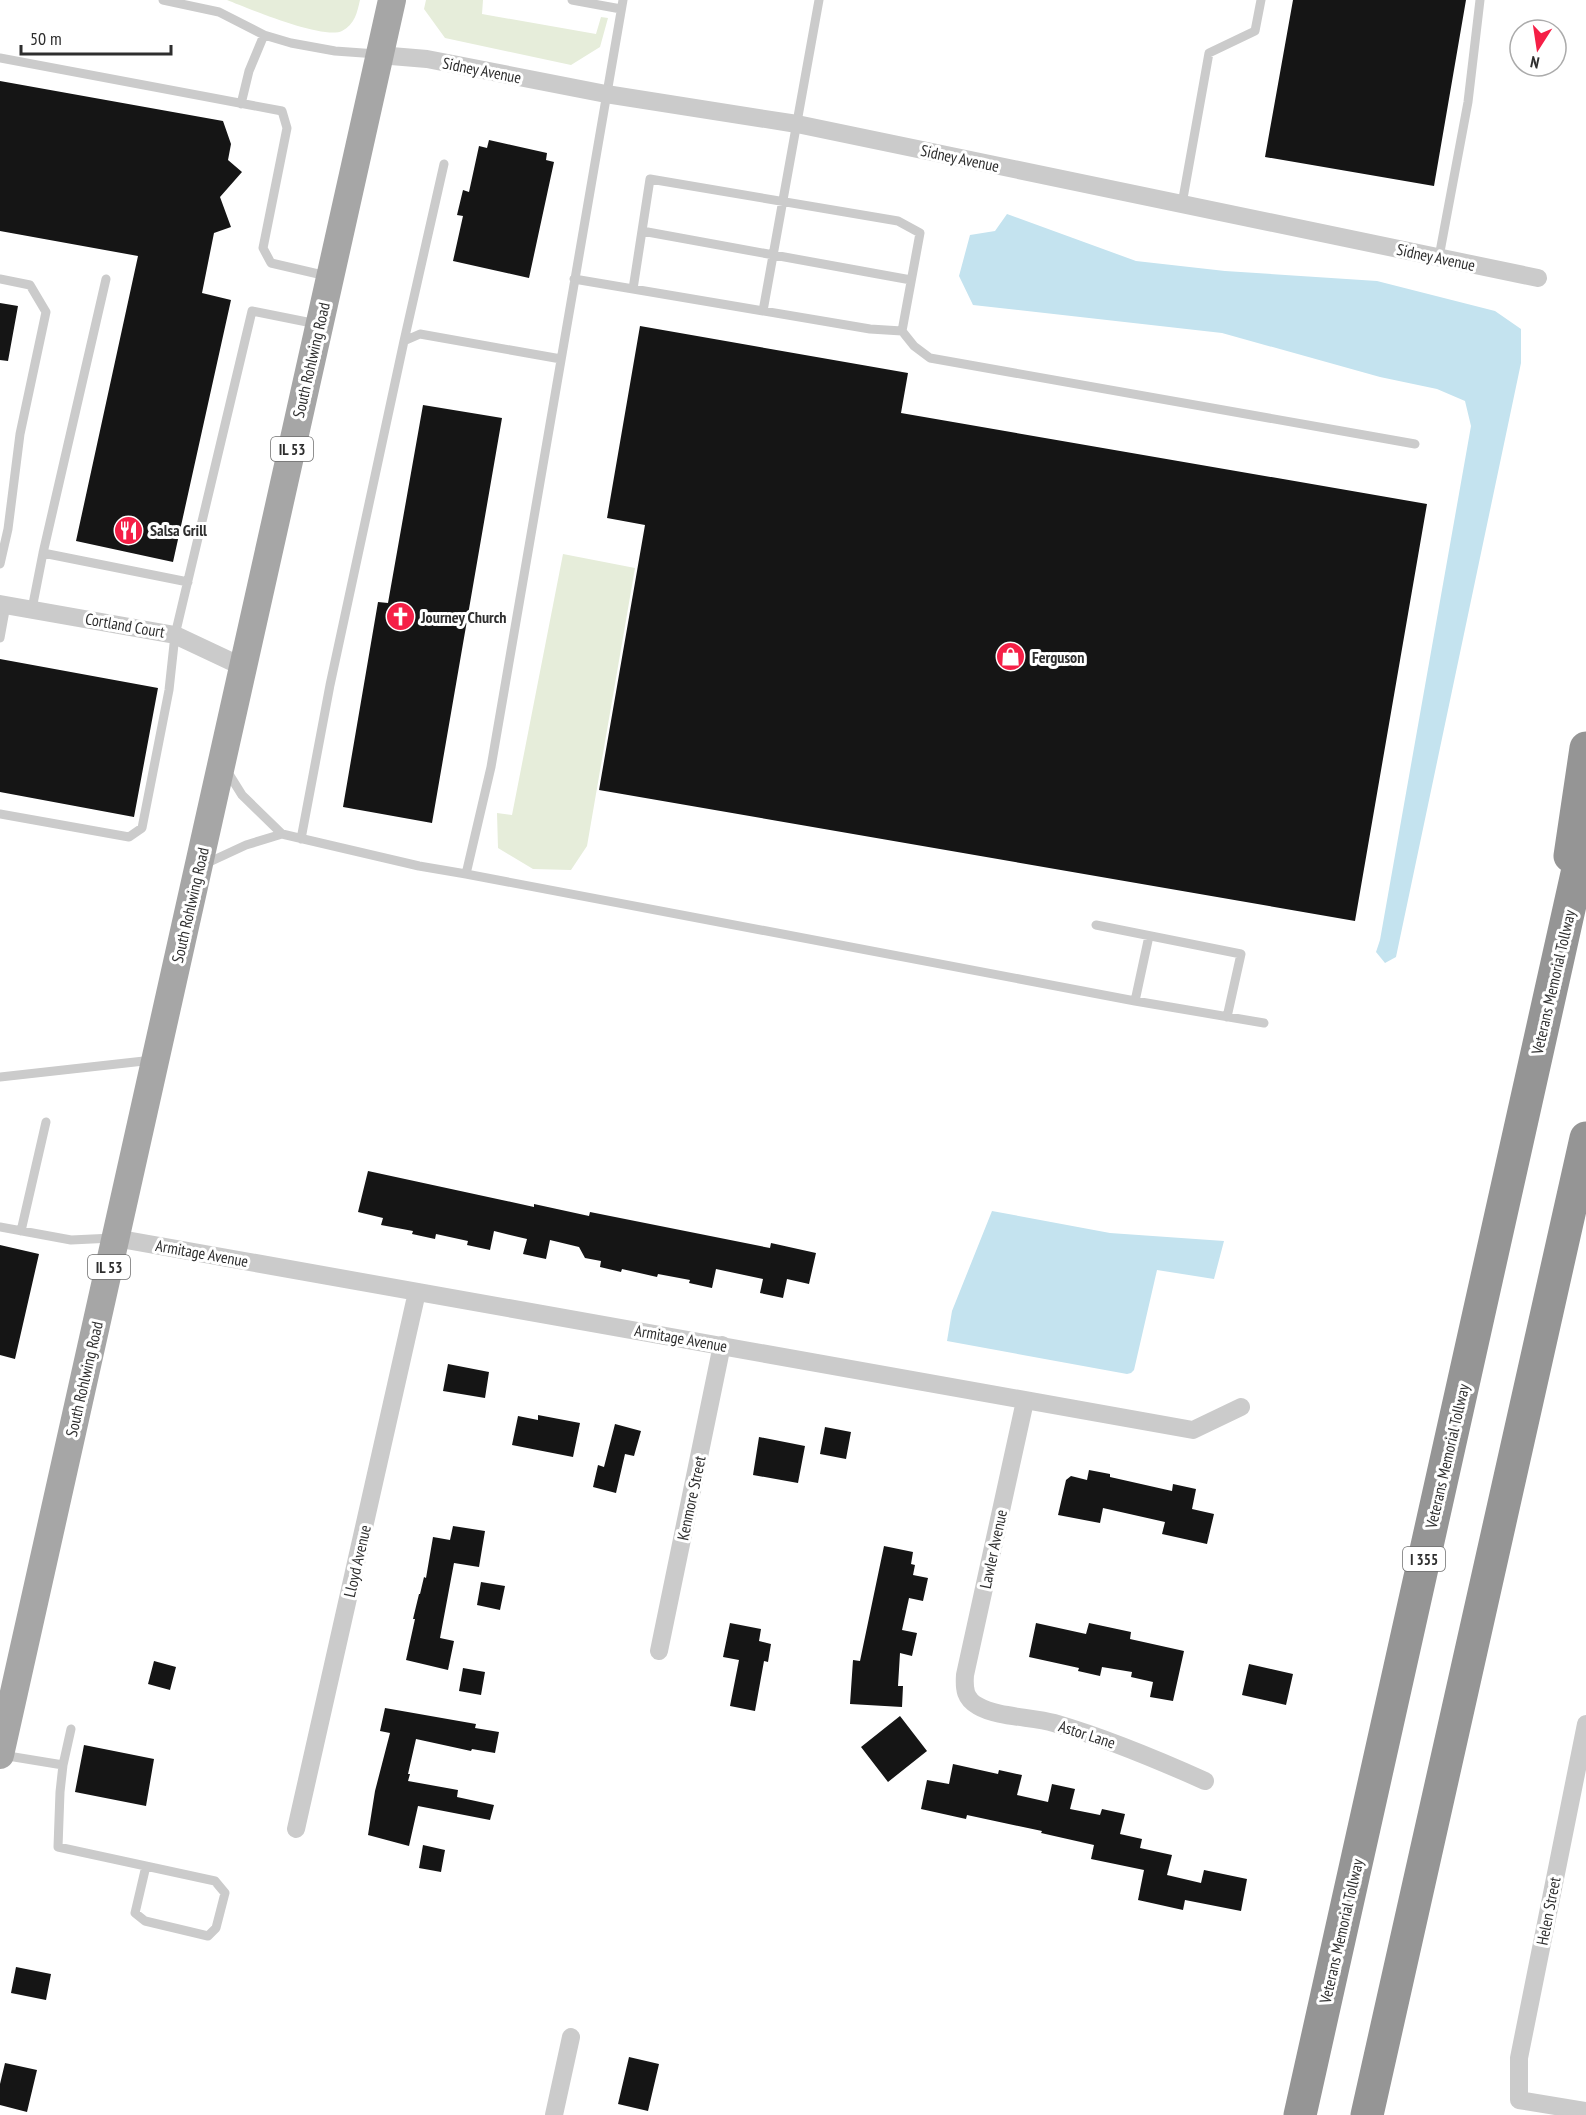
<svg xmlns="http://www.w3.org/2000/svg" width="1586" height="2115" viewBox="0 0 1586 2115" font-family="'PT Sans Narrow',sans-serif">
  <style>
    .green { fill: #e6edda }
    .water { fill: #c4e3ef }
    .building { fill: #151515 }
    .lines { fill: none; stroke-linecap: round; stroke-linejoin: round }
    .lane { stroke: #cbcbcb; stroke-width: 9 }
    .street { stroke: #cbcbcb; stroke-width: 18 }
    .primary { stroke: #a6a6a6; stroke-width: 28 }
    .highway { stroke: #959595; stroke-width: 33 }
    .labels { text-anchor: middle; dominant-baseline: central; stroke-width: 6; stroke-linejoin: round; paint-order: stroke }
    .shield { fill: #fff; stroke: #6d6d6d; stroke-width: 1.5 }
    .shield-label { font-size: 15px; font-weight: bold; fill: #2e2e2e }
    .street-label { font-size: 16px; fill: #2e2e2e; stroke: #fff }
    .poi-label { font-size: 16px; font-weight: bold; fill: #2e2e2e; stroke: #fff; text-anchor: start }
  </style>
  <rect width="100%" height="100%" fill="#fff"/>
  <path class="green" d="M227,0h133c-3,13 -5,24 -18,31 -18,9 -95,-23 -115,-31z
    M426,0h57l-1,14 114,20 5,-17 7,1 -8,29 -29,18 -126,-27 -21,-29z
    M563,554l72,14 -48,278 -16,24 -38,-1 -35,-21 -1,-35 15,2z"/>
  <path class="water" d="M1007,214l129,47 89,10 152,10 118,30 26,18v34l-125,594 -11,6 -9,-11 4,-12 91,-514 -6,-25 -28,-12 -57,-12 -158,-44 -249,-28 -14,-29 11,-41 25,-4z
    M992,1211l118,22 114,8 -10,38 -57,-9 -23,100 -3,3 -4,1 -180,-33 5,-30z"/>
  <path class="building" d="M1293,0h173l-32,186 -169,-29z
    M0,81l223,40 8,23 -3,16 14,12 -22,25 11,30 -17,6 -12,60 29,7 -58,262 -97,-21 62,-285 -138,-25z
    M489,140l58,13 -1,7 8,2 -25,116 -76,-17 10,-45 -6,-1 6,-25 6,2 10,-46 8,2z
    M0,303l18,3 -10,55 -8,-1z
    M640,326l268,47 -7,40 526,91 -72,417 -756,-131 46,-265 -38,-7z
    M423,405l79,13 -70,405 -89,-16 35,-205 10,1z
    M0,659l158,29 -24,129 -134,-25z
    M368,1171l166,36v-3l55,12 1,-4 180,36 1,-5 45,10 -7,31 -22,-5 -4,19 -23,-5 3,-14 -47,-10 -4,19 -23,-5 1,-3 -32,-6 -1,3 -35,-8 -1,3 -21,-5 1,-6 -16,-3 -6,-11 -29,-7 -4,19 -23,-5 4,-15 -33,-8 -4,19 -23,-5 1,-4 -32,-7 -1,5 -23,-5 1,-3 -32,-6 2,-7 -25,-6z
    M0,1245l39,9 -24,105 -15,-4z
    M448,1364l41,8 -4,26 -42,-7z
    M538,1415l42,8 -7,34 -61,-12 6,-29 20,4z
    M615,1424l26,7 -7,25 -9,-2 -9,39 -23,-6 5,-22 6,2z
    M825,1427l26,5 -5,27 -26,-5z
    M759,1437l46,9 -7,37 -45,-8z
    M1089,1470l21,4v3l62,14 1,-7 23,5 -4,20 22,5 -7,30 -45,-10 3,-12 -62,-14 -3,15 -42,-8 8,-35 5,-4 16,4z
    M453,1526l32,5 -6,36 -25,-4 -14,75 14,3 -6,29 -42,-10 9,-41h-2l6,-25h1l4,-17 2,1 7,-41 17,3z
    M884,1546l29,6 -2,12 4,1 -2,10 15,3 -5,23 -14,-3 -7,32 15,3 -5,23 -12,-3 -2,33h5l-1,21 -52,-3 3,-44 7,1z
    M481,1582l24,4 -5,24 -23,-5z
    M730,1623l31,6 -2,12 12,3 -3,18 -4,-1 -9,50 -25,-5 9,-46 -16,-3z
    M1036,1623l50,11 3,-11 42,9 -1,7 54,12 -11,50 -23,-4 3,-15 -22,-5 1,-5 -30,-5 -2,9 -22,-5 1,-3 -50,-11z
    M154,1661l22,6 -6,23 -22,-6z
    M1249,1664l44,10 -7,31 -44,-10z
    M463,1668l22,4 -4,23 -22,-4z
    M385,1708l91,16 -1,4 24,4 -4,21 -23,-4 -1,2 -55,-12 -8,35h2l-2,7 50,9 -1,7 37,8 -4,15 -72,-14 -9,40 -41,-11 7,-44 15,-58 -10,-2z
    M900,1716l27,35 -39,31 -27,-35z
    M84,1745l70,14 -8,47 -71,-14z
    M953,1764l45,10 1,-4 23,5 -5,20 31,7 4,-18 23,5 -5,20 30,6 2,-6 23,5 -5,20 22,5 -2,9 32,7 -5,20 34,8 3,-13 43,9 -6,32 -56,-11 -2,10 -45,-10 6,-30 -53,-11 3,-14 -53,-12 1,-2 -75,-16 -1,4 -45,-10 6,-29 22,4z
    M423,1845l22,5 -4,22 -22,-4z
    M16,1967l35,7 -5,26 -35,-7z
    M629,2057l30,7 -11,47 -30,-7z
    M5,2063l32,7 -10,42 -27,-7v-21z"/>
  <g class="lines">
    <path class="lane" d="M163,0l56,12 45,23 27,8 44,8 42,3
      M572,0l49,9
      M0,58l282,53 5,17 -24,120 8,15 56,13
      M241,104l8,-33 15,-36
      M1182,204l27,-151 46,-22 6,-31
      M642,231l269,49
      M1439,257l29,-155 12,-102
      M0,279l30,6 16,27 -26,122 -12,95 -8,35
      M574,279l296,50 32,2 12,15 16,12 485,86
      M633,289l17,-110 248,42 22,12 -18,98
      M763,311l56,-311
      M404,341l40,-177
      M43,553l63,-274
      M32,609l11,-56 145,29
      M0,638l6,-33
      M227,771l15,24 40,39
      M0,814l129,23 13,-9 27,-138 6,-55 77,-324 65,13
      M301,839l29,-154 74,-344 16,-7 141,25
      M205,864l41,-19 36,-11 137,32 47,8 25,-107 132,-767
      M466,874l669,127 129,22
      M1096,925l145,29 -14,63
      M1135,1001l14,-65
      M0,1077l153,-17
      M0,1227l71,13 42,-2
      M21,1231l25,-109
      M2,1755l61,10 -3,27 -2,55 157,34 10,12 -9,35 -8,8 -63,-15 -10,-8 11,-47
      M63,1765l8,-36"/>
    <path class="street" d="M379,55l48,4 179,35 191,30 741,154
      M0,604l175,31 68,32
      M115,1238l1078,192 48,-23
      M1025,1401l-60,274c-1,14 0,24 13,31 18,11 55,11 76,17 52,15 102,36 151,58
      M659,1651l63,-306
      M1586,1724l-67,334v42l67,11
      M296,1829l121,-537
      M554,2115l17,-78"/>
    <path class="primary" d="M0,1755l392,-1755"/>
    <path class="highway" d="M1570,856l16,-108
      M1300,2115l286,-1282
      M1367,2115l219,-977"/>
  </g>
  <defs>
    <symbol id="restaurant-disc" viewBox="-11 -11 22 22"><circle r="9.5" fill="#f51f46" stroke="#fff"/><path d="M-5-6h1v4h1v-4h1v4h1v-4h1v5L-1.5 .5V6h-2V.5L-5-1ZM5-6V6H3V1.5H1.5Q1.5-4 5-6Z" fill="#fff"/></symbol>
    <symbol id="church-disc" viewBox="-11 -11 22 22"><circle r="9.5" fill="#f51f46" stroke="#fff"/><path d="M-1.2-6h2.4v3.5h3.3v2.4h-3.3V6h-2.4V-.1h-3.3v-2.4h3.3Z" fill="#fff"/></symbol>
    <symbol id="shop-disc" viewBox="-11 -11 22 22"><circle r="9.5" fill="#f51f46" stroke="#fff"/><path d="M-5-2.5h2.3a2.7 3.5 0 0 1 5.4 0H5L5.5 6h-11ZM-1.5-2.5h3a1.5 2.3 0 0 0-3 0Z" fill="#fff"/></symbol>
  </defs>
  <g fill-rule="evenodd">
    <use href="#restaurant-disc" x="112" y="514" width="33" height="33"/>
    <use href="#church-disc" x="384" y="600" width="33" height="33"/>
    <use href="#shop-disc" x="994" y="640" width="33" height="33"/>
  </g>
  <g class="labels">
    <g class="shield">
      <rect x="271" y="437" width="42" height="24" rx="4.5"/>
      <rect x="88" y="1255" width="42" height="24" rx="4.5"/>
      <rect x="1403" y="1547" width="42" height="24" rx="4.5"/>
    </g>
    <g class="shield-label">
      <text x="292" y="449">IL 53</text>
      <text x="109" y="1267">IL 53</text>
      <text x="1424" y="1559">I 355</text>
    </g>
    <g class="street-label">
      <text transform="translate(482 70) rotate(11)">Sidney Avenue</text>
      <text transform="translate(960 158) rotate(12)">Sidney Avenue</text>
      <text transform="translate(1436 257) rotate(12)">Sidney Avenue</text>
      <text transform="translate(311 360) rotate(-77)">South Rohlwing Road</text>
      <text transform="translate(125 625) rotate(10)">Cortland Court</text>
      <text transform="translate(190 905) rotate(-77)">South Rohlwing Road</text>
      <text transform="translate(1553 982) rotate(-77)">Veterans Memorial Tollway</text>
      <text transform="translate(202 1253) rotate(10)">Armitage Avenue</text>
      <text transform="translate(681 1338) rotate(10)">Armitage Avenue</text>
      <text transform="translate(84 1379) rotate(-77)">South Rohlwing Road</text>
      <text transform="translate(1447 1456) rotate(-77)">Veterans Memorial Tollway</text>
      <text transform="translate(691 1498) rotate(-78)">Kenmore Street</text>
      <text transform="translate(993 1549) rotate(-78)">Lawler Avenue</text>
      <text transform="translate(357 1561) rotate(-77)">Lloyd Avenue</text>
      <text transform="translate(1087 1734) rotate(18)">Astor Lane</text>
      <text transform="translate(1548 1911) rotate(-79)">Helen Street</text>
      <text transform="translate(1341 1931) rotate(-77)">Veterans Memorial Tollway</text>
    </g>
    <g class="poi-label">
      <text x="150" y="530">Salsa Grill</text>
      <text x="421" y="617">Journey Church</text>
      <text x="1032" y="657">Ferguson</text>
    </g>
  </g>
  <g transform="translate(1538 48) rotate(192)"><circle r="28" fill="#ffffff" stroke="#ababab" stroke-width="1.5"/>
  <path d="M0-4.5L10 22L0 15L-10 22Z" fill="#f51f46"/>
  <text y="-9" font-size="16" font-weight="bold" text-anchor="middle" fill="#2e2e2e">N</text>
  </g>
  <path d="M21 45v9h150v-9" fill="none" stroke="#2e2e2e" stroke-width="3"/>
  <text x="30" y="45" font-size="18" fill="#2e2e2e" stroke="#ffffff" stroke-width="4.5" paint-order="stroke">50 m</text>
</svg>
